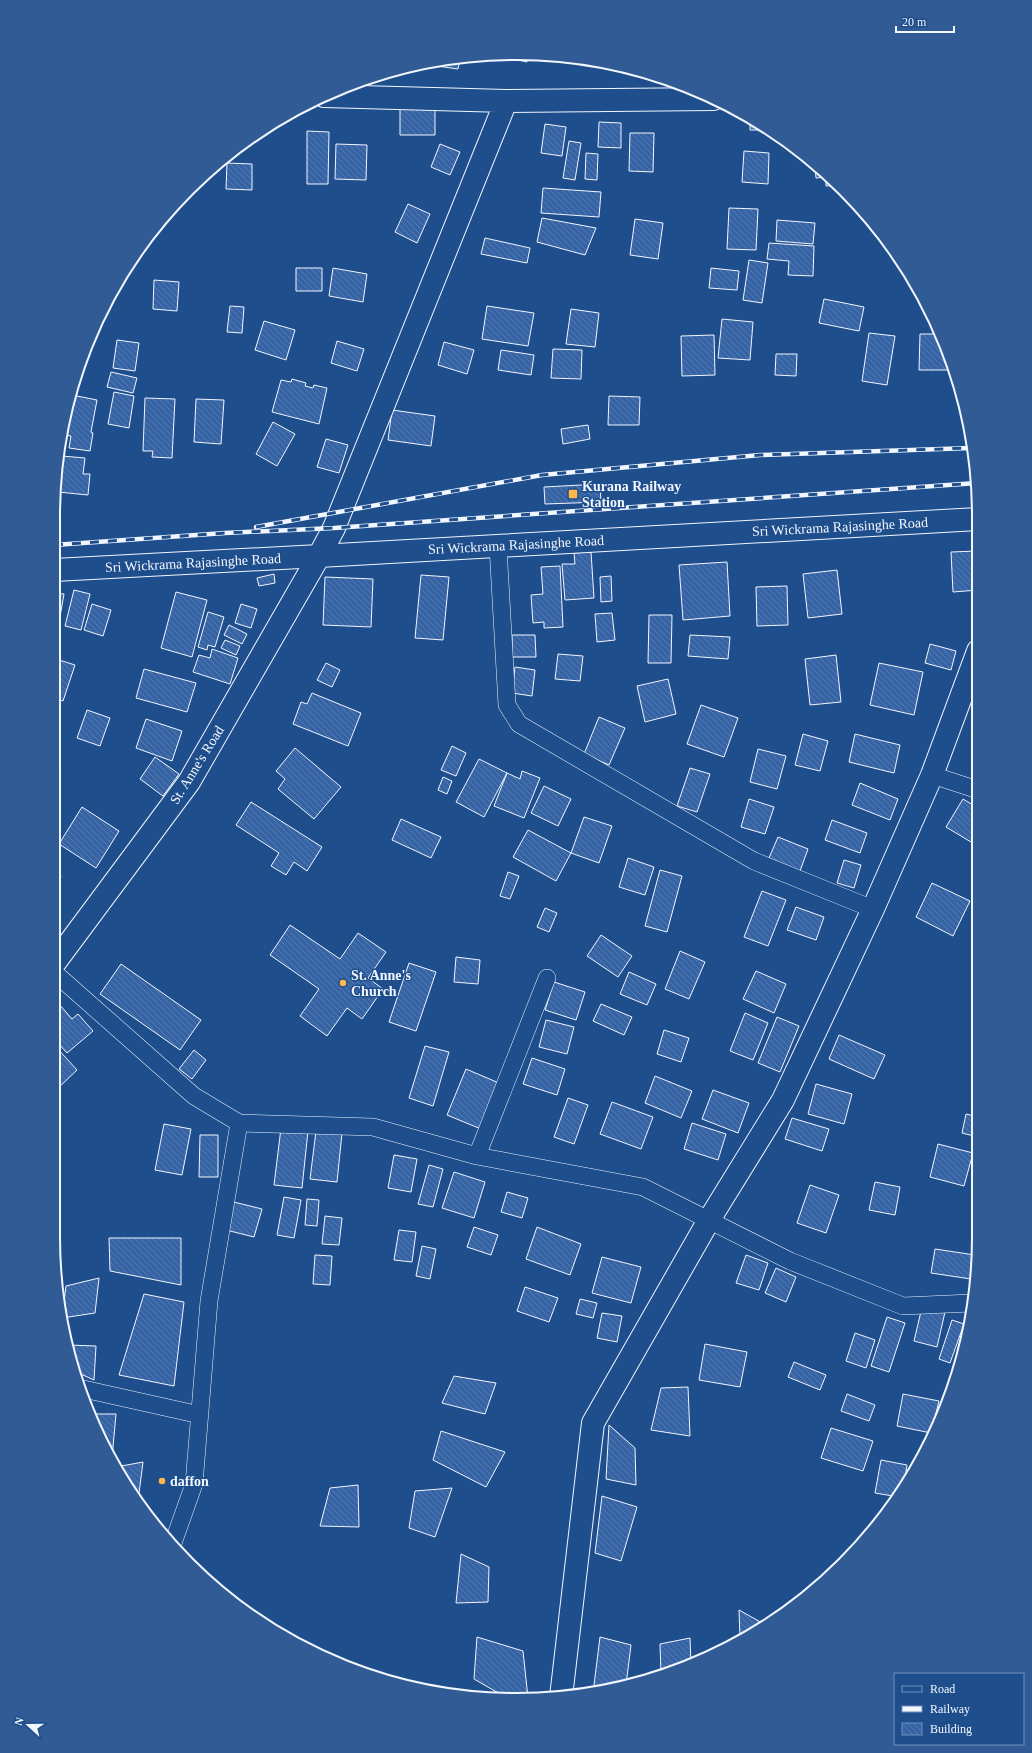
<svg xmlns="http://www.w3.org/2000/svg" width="1032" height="1753" viewBox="0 0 1032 1753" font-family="'Times New Roman',serif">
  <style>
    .building { fill: url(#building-back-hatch); stroke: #f2f6ff }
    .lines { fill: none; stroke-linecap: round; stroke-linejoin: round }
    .street-casing { stroke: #f2f6ff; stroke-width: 18 }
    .secondary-casing { stroke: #f2f6ff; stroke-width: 24 }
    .primary-casing { stroke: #f2f6ff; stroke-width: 24 }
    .street { stroke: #1f4e8c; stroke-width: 17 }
    .secondary { stroke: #1f4e8c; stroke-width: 22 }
    .primary { stroke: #1f4e8c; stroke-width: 22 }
    .rail-casing { stroke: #f2f6ff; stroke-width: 4.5 }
    .rail { stroke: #1f4e8c; stroke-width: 3; stroke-dasharray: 9; stroke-linecap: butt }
    .poi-dot { fill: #ffb74d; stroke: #1f4e8c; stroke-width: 1.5 }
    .labels { text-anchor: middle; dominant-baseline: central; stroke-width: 3; stroke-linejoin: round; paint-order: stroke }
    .poi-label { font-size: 14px; font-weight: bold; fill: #f2f6ff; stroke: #1f4e8c; text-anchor: start }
    .street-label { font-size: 14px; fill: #f2f6ff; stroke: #1f4e8c }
    .rim { fill: none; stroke: #f2f6ff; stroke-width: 2 }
  </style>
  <defs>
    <pattern id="building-back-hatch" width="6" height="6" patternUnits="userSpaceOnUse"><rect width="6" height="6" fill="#3563a3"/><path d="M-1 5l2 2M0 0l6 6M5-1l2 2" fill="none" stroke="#537ab1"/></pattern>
  </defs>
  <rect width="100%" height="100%" fill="#1f4e8c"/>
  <path class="building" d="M516,53l13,1 -2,8 -21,-5v-3z
    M562,57l26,3 -2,5z
    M460,59l-2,10 -28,-4v-4z
    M400,106l35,1v28h-35z
    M750,119l22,11h-22z
    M599,122l22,1v25l-23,-1z
    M545,124l21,3 -4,29 -21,-3z
    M307,131l22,1 -1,52h-21z
    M630,133h24l-1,39 -24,-1z
    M569,141l12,2 -6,37 -12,-2z
    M336,144l31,1 -1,35 -31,-1z
    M440,144l20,8 -10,23 -19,-8z
    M744,151l25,2 -1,31 -26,-2z
    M586,153l12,1 -1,26 -12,-1z
    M227,163l25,1v26l-26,-1z
    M815,166l24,19 -13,1v-9l-10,1z
    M543,188l58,4 -2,25 -58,-4z
    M408,204l22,10 -13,29 -22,-11z
    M729,208l29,1 -2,41 -29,-1z
    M542,218l54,10 -11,27 -48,-13z
    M635,219l28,4 -5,36 -28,-4z
    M777,220l38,3 -2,21 -37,-3z
    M485,238l45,10 -3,15 -46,-9z
    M769,243l45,3 -1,30 -25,-1 1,-14 -22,-2z
    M749,260l19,3 -6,40 -19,-3z
    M296,268h26v23h-26z
    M333,268l34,6 -4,28 -34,-6z
    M711,268l28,3 -2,19 -28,-2z
    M154,280l25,2 -2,29 -24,-2z
    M824,299l40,8 -5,24 -40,-8z
    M230,306l14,1 -2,26 -15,-1z
    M487,306l47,7 -6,33 -46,-7z
    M571,309l28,4 -4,34 -29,-3z
    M722,319l31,3 -3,38 -32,-2z
    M264,321l31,9 -9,30 -31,-10z
    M869,333l26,3 -8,49 -25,-4z
    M920,334h20l14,31v5h-35z
    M714,335l1,40 -33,1 -1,-40z
    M117,340l22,3 -4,28 -22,-3z
    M337,341l27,8 -7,22 -26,-8z
    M444,342l30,8 -7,24 -29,-9z
    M553,349l29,1 -1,29 -30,-1z
    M501,350l33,5 -3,20 -33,-5z
    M776,354h21l-1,22 -21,-1z
    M111,372l26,6 -4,15 -26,-6z
    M292,379l14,4 -1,3 8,2 1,-3 13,3 -8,36 -47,-12 9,-32 10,2z
    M114,392l20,4 -5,32 -21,-4z
    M72,395l25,5 -6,32 2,1 -3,18 -21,-3 2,-12 -7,-1z
    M609,396l31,1 -1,28h-31z
    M145,398l30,1 -3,59 -20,-1 1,-6h-10z
    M196,399l28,1 -3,44 -27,-2z
    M392,410l43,6 -4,30 -43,-6z
    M273,422l22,12 -18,32 -21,-12z
    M588,425l2,14 -27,5 -2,-15z
    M326,439l22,6 -9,28 -22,-6z
    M62,456l23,2 -2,16h7l-2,21 -30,-3z
    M600,484l1,18 -56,2 -1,-17z
    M977,551l1,39 -25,2 -2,-40z
    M591,552l3,46 -29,2 -3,-36h13l-1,-11z
    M727,562l3,54 -47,4 -4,-55z
    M560,566l3,61 -19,1v-6l-11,1 -2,-28 12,-1 -2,-27z
    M837,570l5,44 -34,4 -5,-44z
    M274,574l1,9 -16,3 -2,-8z
    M421,575l28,2 -6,63 -28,-2z
    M611,576l1,25 -11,1 -1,-25z
    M325,577l48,2 -2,48 -48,-2z
    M787,586l1,39 -31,1 -1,-39z
    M74,590l16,4 -9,36 -16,-4z
    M176,592l31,8 -15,57 -31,-9z
    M54,593l10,1 -6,34 -3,-1z
    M92,604l19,6 -8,26 -19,-6z
    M241,604l16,5 -6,19 -16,-5z
    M208,612l16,5 -9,30 -7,-2 -1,5 -9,-3z
    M612,613l3,27 -18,2 -2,-28z
    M649,615h23l-1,48h-23z
    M229,625l18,9 -5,10 -18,-9z
    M512,635h23l1,22h-24z
    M690,635l40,2 -2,22 -40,-3z
    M225,640l15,6 -4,9 -15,-7z
    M930,644l26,7 -5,19 -26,-7z
    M212,649l26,9 -8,26 -37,-12 6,-17 11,3z
    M558,654l25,2 -3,25 -25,-2z
    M836,655l5,47 -31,3 -5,-46z
    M56,659l19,6 -12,36 -8,-3v-34z
    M326,663l14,7 -8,17 -15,-7z
    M879,663l44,9 -9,43 -44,-10z
    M515,667l20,3 -3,26 -20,-3z
    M144,669l52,14 -9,29 -51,-14z
    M668,679l8,35 -31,8 -8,-36z
    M312,693l49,20 -13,33 -55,-22 8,-22 6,2z
    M701,705l37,13 -14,39 -37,-13z
    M87,710l23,8 -10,28 -23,-8z
    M599,717l26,11 -16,37 -25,-11z
    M146,719l36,12 -10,30 -36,-13z
    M803,734l25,7 -8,30 -25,-6z
    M855,734l45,11 -6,28 -45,-11z
    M452,746l14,7 -10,23 -15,-6z
    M295,748l46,39 -27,32 -36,-30 7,-10 -9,-8z
    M758,749l28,7 -9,33 -27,-7z
    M155,757l24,17 -16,22 -23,-17z
    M479,759l28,14 -23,44 -28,-15z
    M690,768l20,6 -13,38 -20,-6z
    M522,771l18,7 -16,40 -30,-12 13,-33 13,6z
    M443,777l9,4 -5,13 -9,-4z
    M860,783l38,16 -8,21 -38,-15z
    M544,786l27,13 -13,27 -27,-13z
    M749,799l25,8 -9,27 -24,-7z
    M963,799l15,9v33l-2,4 -30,-18z
    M251,802l71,45 -15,24 -13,-9 -8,13 -15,-9 8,-13 -43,-28z
    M82,807l37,24 -23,37 -37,-24z
    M584,817l28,9 -13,37 -28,-10z
    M401,819l40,18 -10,21 -39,-18z
    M832,820l35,13 -7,20 -35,-13z
    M528,830l43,23 -15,28 -43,-24z
    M778,837l30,12 -8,22 -31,-13z
    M628,858l26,9 -9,28 -26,-8z
    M844,860l17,5 -7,23 -17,-5z
    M660,870l22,6 -15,56 -22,-6z
    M508,872l11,4 -9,23 -10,-3z
    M55,874l6,2 -5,18z
    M932,883l38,18 -17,35 -37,-19z
    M762,891l24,9 -18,46 -24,-9z
    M796,907l28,10 -8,23 -29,-10z
    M545,908l12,5 -8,19 -12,-5z
    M290,925l50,34 18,-26 28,19 -18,26 15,11 -21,30 -15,-11 -20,28 -27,-20 19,-27 -49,-34z
    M601,935l31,21 -14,21 -31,-21z
    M680,951l25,11 -16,37 -24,-10z
    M456,957l24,3 -2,24 -24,-2z
    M409,963l27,9 -20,59 -27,-9z
    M121,964l80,56 -21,30 -80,-56z
    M756,971l30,13 -12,29 -31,-14z
    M629,972l27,12 -9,21 -27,-11z
    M554,982l31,10 -9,28 -31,-10z
    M59,1004l13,15 6,-5 15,17 -26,22 -11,-12v-35z
    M601,1004l31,13 -8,18 -31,-14z
    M745,1013l23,10 -15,37 -23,-9z
    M777,1017l22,9 -19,46 -22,-9z
    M546,1020l28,7 -7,27 -28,-7z
    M664,1030l25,8 -8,24 -24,-8z
    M839,1035l46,20 -11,24 -45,-20z
    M425,1046l24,6 -16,54 -24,-8z
    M56,1047l21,23 -21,20z
    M194,1050l12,10 -14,19 -13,-10z
    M532,1058l33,11 -8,26 -34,-11z
    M466,1069l33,14 -18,46 -34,-14z
    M655,1076l37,15 -11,27 -36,-15z
    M816,1084l36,10 -8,30 -36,-10z
    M713,1090l36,13 -11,30 -36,-14z
    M568,1098l20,7 -14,39 -20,-7z
    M612,1102l41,15 -12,32 -41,-15z
    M966,1114l12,3v20l-16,-4z
    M792,1118l37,11 -7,22 -37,-12z
    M692,1123l34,11 -8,26 -34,-11z
    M164,1124l27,5 -9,46 -27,-5z
    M281,1128l27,3 -6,57 -28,-3z
    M316,1131l26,2 -5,49 -27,-3z
    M200,1135h18v42h-19z
    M938,1144l35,9 -9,33 -34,-9z
    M394,1155l23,4 -6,33 -23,-4z
    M429,1165l14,4 -10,38 -15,-3z
    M454,1172l31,10 -11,36 -32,-10z
    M875,1182l25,5 -5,28 -26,-5z
    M810,1185l29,10 -13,38 -29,-10z
    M507,1192l21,6 -6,20 -21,-6z
    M284,1197l17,3 -7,38 -17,-3z
    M307,1199l12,1 -2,26 -12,-1z
    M234,1202l28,7 -8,28 -28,-7z
    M325,1216l17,2 -3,27 -17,-1z
    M474,1227l24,8 -7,20 -24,-8z
    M537,1227l44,17 -11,31 -44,-16z
    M399,1230l17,2 -4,30 -18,-2z
    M109,1238h72v47l-71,-14z
    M422,1246l14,3 -6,30 -14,-3z
    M935,1249l40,6 -4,24 -40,-6z
    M315,1255l17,1 -2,29 -17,-1z
    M746,1255l22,8 -9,27 -23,-7z
    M602,1257l39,10 -10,36 -39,-10z
    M776,1268l20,9 -10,25 -21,-9z
    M99,1278l-4,35 -33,5 4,-32z
    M525,1287l33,11 -9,24 -32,-11z
    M144,1294l40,8 -10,84 -55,-11z
    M580,1299l17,4 -4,15 -17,-4z
    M922,1307l23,5 -8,35 -23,-6z
    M602,1313l20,3 -5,26 -20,-4z
    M887,1317l18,6 -16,49 -18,-6z
    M952,1320l12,4 -14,39 -11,-4z
    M855,1333l20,7 -9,28 -20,-7z
    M705,1344l42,8 -7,35 -41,-7z
    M68,1345l28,1 -2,34 -20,-9z
    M794,1362l32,13 -6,15 -32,-13z
    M454,1376l42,7 -11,31 -43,-11z
    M688,1387l2,49 -39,-6 10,-42z
    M847,1394l28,11 -6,16 -28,-10z
    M903,1394l36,7 -8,32 -34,-7z
    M85,1403l6,1 -3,8z
    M95,1414h21l-4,44 -11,-16 -8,-19z
    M609,1425l26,23 1,37 -30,-6z
    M831,1428l42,13 -10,30 -42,-13z
    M441,1431l64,21 -19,35 -53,-27z
    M881,1460l26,5 -4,25 -4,7 -24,-4z
    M143,1462l-5,39 -22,-34z
    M358,1485l1,42 -39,-1 10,-38z
    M452,1488l-17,49 -26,-9 6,-37z
    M602,1496l35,11 -16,54 -26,-8z
    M461,1554l28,13 -1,35 -32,1z
    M739,1610l25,14 -24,14z
    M477,1637l46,14 5,47h-21l-33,-19z
    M600,1637l31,8 -5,40 -19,6 -14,2z
    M690,1638l1,27 -30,10 -1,-31z"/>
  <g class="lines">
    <defs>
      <path id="street" d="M498,547l9,158 12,19 235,137 119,48
        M932,775l46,15
        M56,974l138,122 45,27 134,4 104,29 166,31 147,74 113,45 68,-3
        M477,1156l70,-178
        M79,1388l121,27
        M172,1546l22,-62 15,-183 30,-178"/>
      <path id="secondary" d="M324,96l182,5 207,-2
        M54,570l265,-14 15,-28 172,-427
        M561,1697l32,-274 116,-203 74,-120 90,-191 59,-134 46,-124"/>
      <path id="primary" d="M56,961l133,-179 130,-226 659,-37"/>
    </defs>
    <use href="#street" class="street-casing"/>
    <use href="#secondary" class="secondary-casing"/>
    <use href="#primary" class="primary-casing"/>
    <use href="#street" class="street"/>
    <use href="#secondary" class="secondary"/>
    <use href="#primary" class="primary"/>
    <defs>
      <path id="rail" d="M256,527l286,-52 218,-20 211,-7
        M54,545l171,-12 109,-5 643,-45"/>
    </defs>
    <use href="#rail" class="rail-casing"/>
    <use href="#rail" class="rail"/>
  </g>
  <g class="poi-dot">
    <rect x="568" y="489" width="10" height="10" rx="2"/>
    <circle cx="343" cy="983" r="4"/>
    <circle cx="162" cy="1481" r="4"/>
  </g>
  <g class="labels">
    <g class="poi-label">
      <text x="582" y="486">Kurana Railway<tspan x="582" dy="16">Station</tspan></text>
      <text x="351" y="975">St. Anne's<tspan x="351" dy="16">Church</tspan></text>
      <text x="170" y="1481">daffon</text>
    </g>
    <g class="street-label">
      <text transform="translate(840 527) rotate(-3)">Sri Wickrama Rajasinghe Road</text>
      <text transform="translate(516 545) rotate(-3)">Sri Wickrama Rajasinghe Road</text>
      <text transform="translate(193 563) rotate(-3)">Sri Wickrama Rajasinghe Road</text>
      <text transform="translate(197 765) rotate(-58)">St. Anne's Road</text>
    </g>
  </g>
  <path d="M0 0H1032V1753H0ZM516 60H516A456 456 0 0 1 972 516V1237A456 456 0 0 1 516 1693H516A456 456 0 0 1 60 1237V516A456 456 0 0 1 516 60Z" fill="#305b95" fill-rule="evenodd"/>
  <path class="rim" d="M516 60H516A456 456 0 0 1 972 516V1237A456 456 0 0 1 516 1693H516A456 456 0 0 1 60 1237V516A456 456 0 0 1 516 60Z"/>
  <rect x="894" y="1673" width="130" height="72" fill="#1f4e8c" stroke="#7391ba"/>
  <rect x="902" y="1686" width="20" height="6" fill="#1f4e8c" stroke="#7391ba"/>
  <text x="930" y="1693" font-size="12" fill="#f2f6ff">Road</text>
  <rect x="902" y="1706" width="20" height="6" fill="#f2f6ff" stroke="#7391ba"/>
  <text x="930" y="1713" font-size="12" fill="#f2f6ff">Railway</text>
  <rect x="902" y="1723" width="20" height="12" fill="url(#building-back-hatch)" stroke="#7391ba"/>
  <text x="930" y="1733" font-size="12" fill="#f2f6ff">Building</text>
  <g transform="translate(28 1725) rotate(291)" stroke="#1f4e8c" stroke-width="3" paint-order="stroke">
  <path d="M0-3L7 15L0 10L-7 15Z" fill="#f2f6ff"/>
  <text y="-6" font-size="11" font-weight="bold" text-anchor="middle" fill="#f2f6ff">N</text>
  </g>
  <path d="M896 26v6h58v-6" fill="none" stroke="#f2f6ff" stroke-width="2"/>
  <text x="902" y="26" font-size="12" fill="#f2f6ff" stroke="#1f4e8c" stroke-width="3" paint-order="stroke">20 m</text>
</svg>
